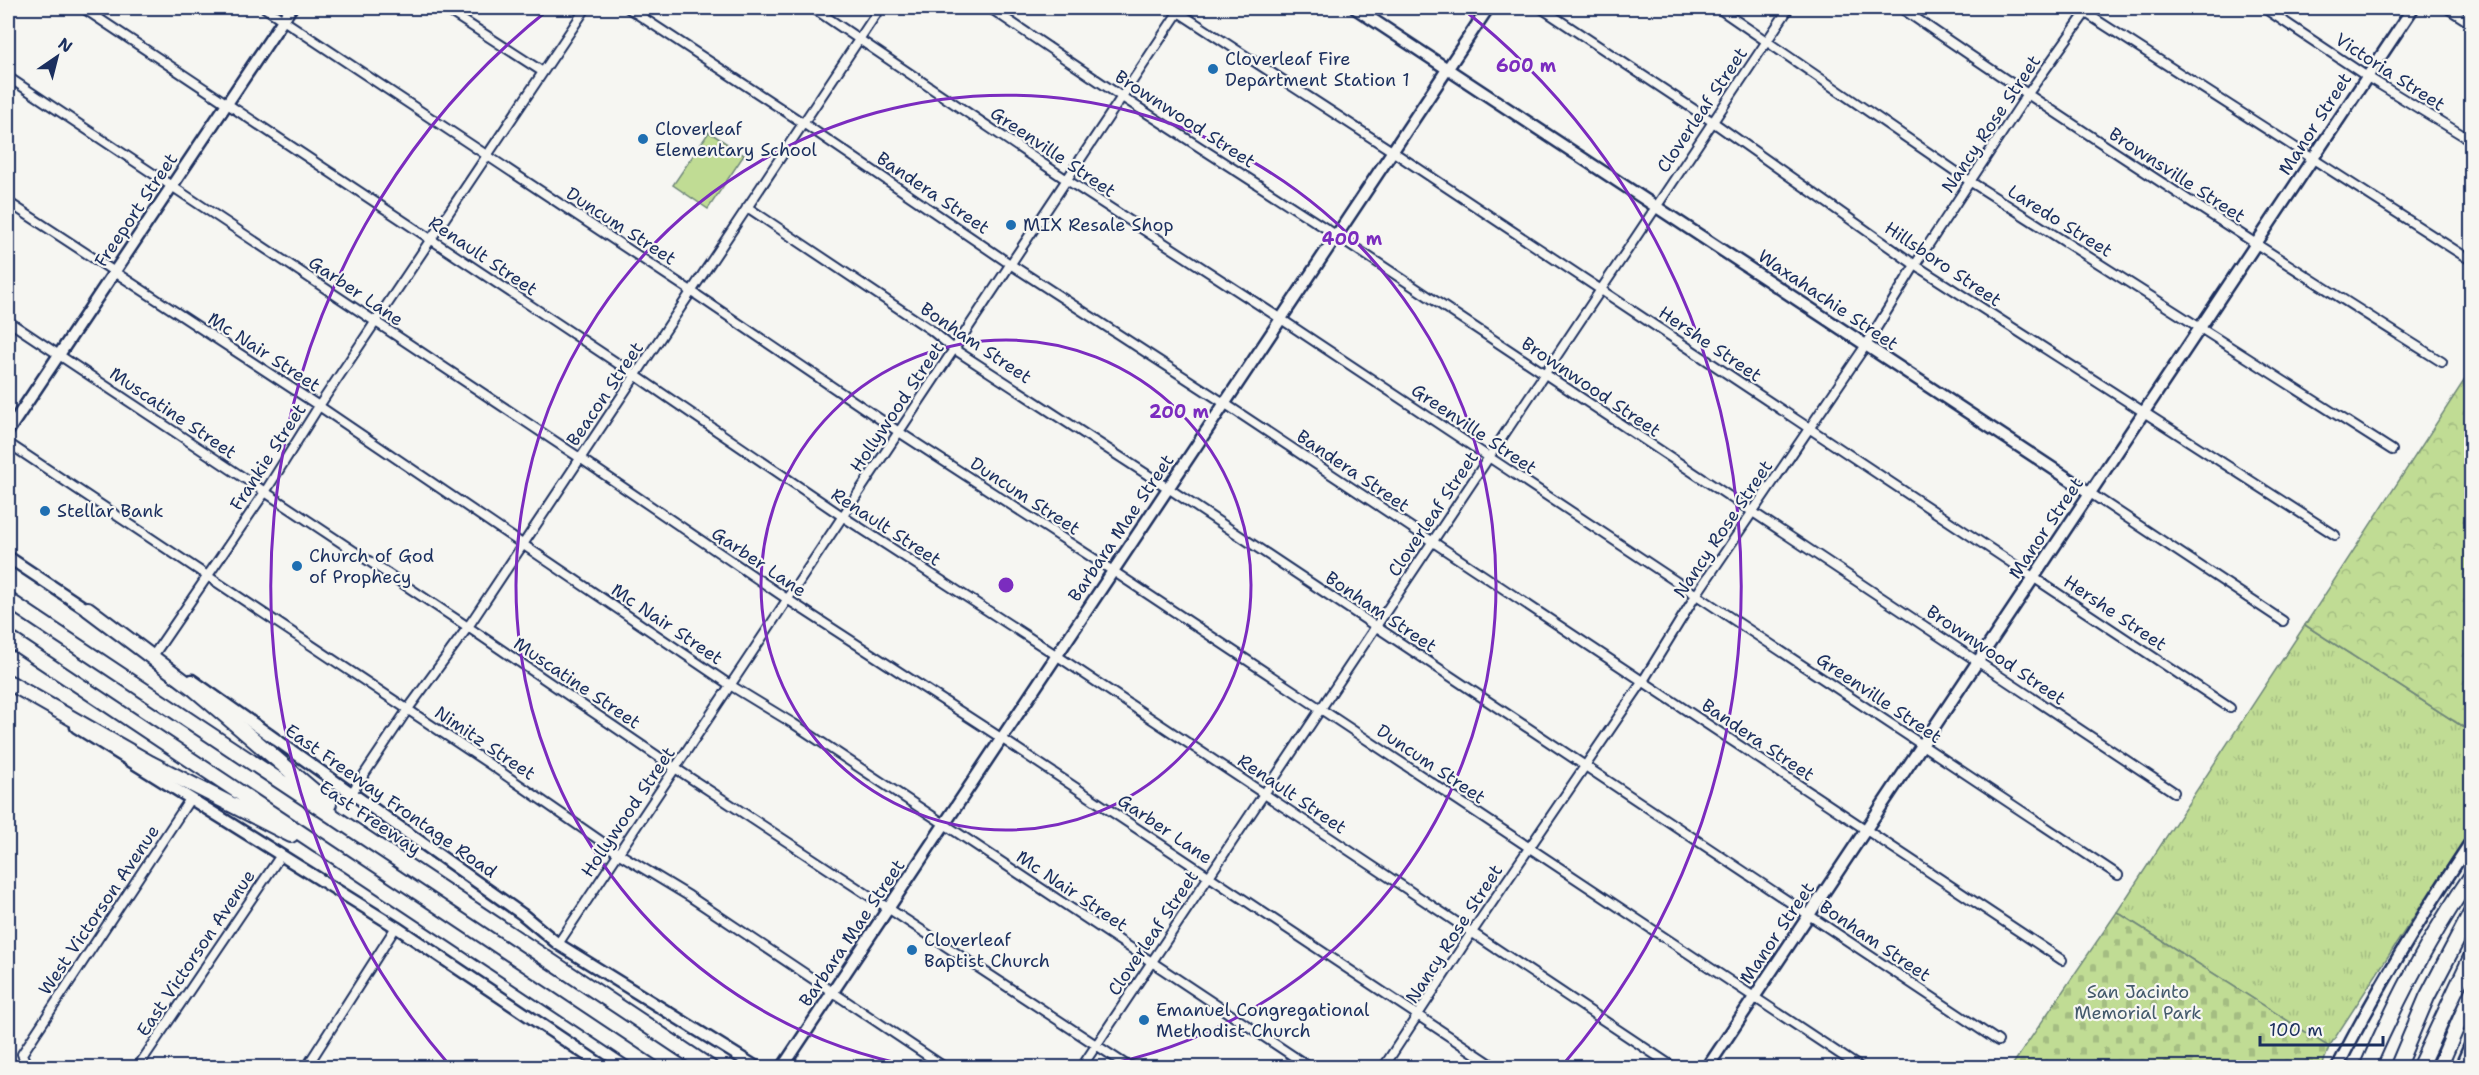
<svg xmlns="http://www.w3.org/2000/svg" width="2479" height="1075" viewBox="0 0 2479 1075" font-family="'Shantell Sans',sans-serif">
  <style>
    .grass { fill: url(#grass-tufts); stroke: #6e8679; stroke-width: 1.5 }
    .forest { fill: url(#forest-crowns); stroke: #6e8679; stroke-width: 1.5 }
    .cemetery { fill: url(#cemetery-stones); stroke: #6e8679; stroke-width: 1.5 }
    .pitch { fill: #c0dc94; stroke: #6e8679; stroke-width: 1.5 }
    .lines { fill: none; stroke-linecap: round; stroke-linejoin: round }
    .street-casing { stroke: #1b2f5e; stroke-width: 12 }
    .secondary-casing { stroke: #1b2f5e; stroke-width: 15 }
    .highway-casing { stroke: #1b2f5e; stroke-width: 18 }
    .street { stroke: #f6f6f2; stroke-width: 8 }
    .secondary { stroke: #f6f6f2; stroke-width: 10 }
    .highway { stroke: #f6f6f2; stroke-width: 14 }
    .ring { fill: none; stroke: #7b2cbf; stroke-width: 3 }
    .poi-dot { fill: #1f6fb2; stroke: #f6f6f2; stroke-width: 2 }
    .labels { text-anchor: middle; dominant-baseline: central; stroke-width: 4.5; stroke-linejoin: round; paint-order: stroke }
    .poi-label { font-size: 18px; fill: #1b2f5e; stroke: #f6f6f2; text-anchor: start }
    .street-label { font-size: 18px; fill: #1b2f5e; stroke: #f6f6f2 }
    .park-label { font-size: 18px; fill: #445a6c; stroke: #f6f6f2 }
    .centre { fill: #7b2cbf; stroke: #f6f6f2; stroke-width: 3 }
    .ring-label { font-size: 18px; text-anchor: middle; font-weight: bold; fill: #7b2cbf; stroke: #f6f6f2; stroke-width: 4.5; stroke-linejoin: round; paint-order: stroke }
  </style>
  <defs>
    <pattern id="grass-tufts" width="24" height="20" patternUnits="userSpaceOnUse" patternTransform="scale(1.5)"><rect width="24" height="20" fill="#c0dc94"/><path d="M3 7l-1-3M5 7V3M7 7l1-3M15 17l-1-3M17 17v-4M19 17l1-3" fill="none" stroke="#a4bd82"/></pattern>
    <pattern id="forest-crowns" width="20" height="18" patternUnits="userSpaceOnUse" patternTransform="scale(1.5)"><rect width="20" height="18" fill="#c0dc94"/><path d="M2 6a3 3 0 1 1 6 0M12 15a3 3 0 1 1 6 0" fill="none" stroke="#a4bd82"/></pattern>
    <pattern id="cemetery-stones" width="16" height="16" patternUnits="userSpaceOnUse" patternTransform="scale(1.5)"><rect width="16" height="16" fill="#c0dc94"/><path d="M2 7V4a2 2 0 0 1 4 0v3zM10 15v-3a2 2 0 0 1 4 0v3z" fill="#a4bd82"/></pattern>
  </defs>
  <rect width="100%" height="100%" fill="#f6f6f2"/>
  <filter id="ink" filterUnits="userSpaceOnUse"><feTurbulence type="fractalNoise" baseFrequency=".0167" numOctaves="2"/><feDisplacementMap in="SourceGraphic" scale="12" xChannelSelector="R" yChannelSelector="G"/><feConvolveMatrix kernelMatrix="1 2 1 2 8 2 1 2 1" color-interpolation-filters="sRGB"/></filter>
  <g filter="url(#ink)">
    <path class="grass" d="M2305,625l166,107v97l-142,218 -212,-135z"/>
    <path class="forest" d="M2471,370v362l-166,-107z"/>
    <path class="cemetery" d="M2117,912l212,135 -7,20h-311z"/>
    <path class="pitch" d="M709,132l35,23 -36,54 -35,-24z"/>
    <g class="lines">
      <defs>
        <path id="street" d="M83,8l552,367 207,141 214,139 619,413
          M265,8l426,283 208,141 214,139 748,497
          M444,8l99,64
          M628,8l175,115 207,141 214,139 838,557
          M813,8l254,172 214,139 837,556
          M990,8l132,89 214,138 838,557
          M1172,8l220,143 838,557
          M1541,8l172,114 202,143 420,270
          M1718,8l253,174 421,268
          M1901,8c177,122 358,239 541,354
          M2078,8l394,253
          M2264,8l102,68 106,65
          M2447,8l25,16
          M8,77l572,381 207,141 214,139 496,330
          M8,202l311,204 411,279 64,39 517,344
          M747,207l184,123 23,19 214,139 830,553
          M8,321l460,306 207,141 456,300
          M8,443l480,320 130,90 71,43 257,172
          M2090,493l193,128
          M155,653l110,-161 54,-86 267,-398
          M351,794l57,-85 60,-82 412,-619
          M558,944l623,-936
          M28,1068l-6,-14 168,-255
          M137,1068l144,-213
          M306,1068l90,-141
          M1081,1068l708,-1060
          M1383,1068l89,-136 171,-251 53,-86 170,-250 49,-80 112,-170 62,-87"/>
        <path id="secondary" d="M1355,8l735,485
          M8,431l283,-423
          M8,557l84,56
          M192,680l330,234 36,30 200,124
          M76,727l320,200 210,141
          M782,1068l706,-1060
          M1707,1068l706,-1060
          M2337,1068c40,-80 86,-154 135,-228
          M2460,1068l12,-27"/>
        <path id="highway" d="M8,600l703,468
          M88,609l105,79 136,116
          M8,638l645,430
          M10,683l140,80 141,72
          M2367,1068c29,-67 63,-132 105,-193
          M2397,1068l30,-71 45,-86
          M2419,1068l53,-113
          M2439,1068l33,-76"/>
      </defs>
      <use href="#street" class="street-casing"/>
      <use href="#secondary" class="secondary-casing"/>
      <use href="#highway" class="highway-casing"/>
      <use href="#street" class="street"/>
      <use href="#secondary" class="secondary"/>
      <use href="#highway" class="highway"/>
    </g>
  </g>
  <g class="ring">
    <circle cx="1006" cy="585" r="245"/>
    <path d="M917 1067A490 490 0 1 1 1095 1067"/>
    <path d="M451 1067A735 735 0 0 1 548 10M1464 10A735 735 0 0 1 1561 1067"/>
  </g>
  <g class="poi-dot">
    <circle cx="1213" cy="69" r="6"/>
    <circle cx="643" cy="139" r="6"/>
    <circle cx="1011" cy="225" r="6"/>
    <circle cx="45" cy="511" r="6"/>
    <circle cx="297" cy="566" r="6"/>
    <circle cx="912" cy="950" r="6"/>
    <circle cx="1144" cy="1020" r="6"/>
  </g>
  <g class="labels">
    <g class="poi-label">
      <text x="1225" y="59">Cloverleaf Fire<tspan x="1225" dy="21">Department Station 1</tspan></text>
      <text x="655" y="129">Cloverleaf<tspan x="655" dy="21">Elementary School</tspan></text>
      <text x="1023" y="225">MIX Resale Shop</text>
      <text x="57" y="511">Stellar Bank</text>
      <text x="309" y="556">Church of God<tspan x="309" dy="21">of Prophecy</tspan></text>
      <text x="924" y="940">Cloverleaf<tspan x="924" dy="21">Baptist Church</tspan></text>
      <text x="1156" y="1010">Emanuel Congregational<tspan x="1156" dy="21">Methodist Church</tspan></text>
    </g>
    <g class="street-label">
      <text transform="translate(2390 72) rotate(33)">Victoria Street</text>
      <text transform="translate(1702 110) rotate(-56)">Cloverleaf Street</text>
      <text transform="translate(1185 119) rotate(33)">Brownwood Street</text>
      <text transform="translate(1991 124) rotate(-56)">Nancy Rose Street</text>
      <text transform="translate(2315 124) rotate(-57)">Manor Street</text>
      <text transform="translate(1053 152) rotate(34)">Greenville Street</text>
      <text transform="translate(2177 175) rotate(33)">Brownsville Street</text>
      <text transform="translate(933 193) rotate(34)">Bandera Street</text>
      <text transform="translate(136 210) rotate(-56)">Freeport Street</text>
      <text transform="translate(2060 221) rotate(32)">Laredo Street</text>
      <text transform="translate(621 226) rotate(33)">Duncum Street</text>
      <text transform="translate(483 256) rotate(34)">Renault Street</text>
      <text transform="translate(1943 264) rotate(34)">Hillsboro Street</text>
      <text transform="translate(356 291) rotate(34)">Garber Lane</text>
      <text transform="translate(1828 300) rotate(34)">Waxahachie Street</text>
      <text transform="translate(976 343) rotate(34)">Bonham Street</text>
      <text transform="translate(1710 344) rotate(34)">Hershe Street</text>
      <text transform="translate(264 352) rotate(33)">Mc Nair Street</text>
      <text transform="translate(1591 387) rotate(34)">Brownwood Street</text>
      <text transform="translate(605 394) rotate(-56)">Beacon Street</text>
      <text transform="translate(897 407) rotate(-56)">Hollywood Street</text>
      <text transform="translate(173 413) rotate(34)">Muscatine Street</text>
      <text transform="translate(1474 429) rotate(34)">Greenville Street</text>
      <text transform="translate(268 457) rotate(-57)">Frankie Street</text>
      <text transform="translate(1353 471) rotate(34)">Bandera Street</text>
      <text transform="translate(1025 496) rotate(33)">Duncum Street</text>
      <text transform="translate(1433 514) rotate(-56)">Cloverleaf Street</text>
      <text transform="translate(886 527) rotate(33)">Renault Street</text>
      <text transform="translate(1121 528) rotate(-56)">Barbara Mae Street</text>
      <text transform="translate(2046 528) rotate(-56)">Manor Street</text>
      <text transform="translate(1723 529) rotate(-56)">Nancy Rose Street</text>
      <text transform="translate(759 562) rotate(34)">Garber Lane</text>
      <text transform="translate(1381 612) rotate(34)">Bonham Street</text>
      <text transform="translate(2115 613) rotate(34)">Hershe Street</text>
      <text transform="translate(667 624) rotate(34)">Mc Nair Street</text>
      <text transform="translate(1996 655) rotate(34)">Brownwood Street</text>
      <text transform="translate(577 683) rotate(34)">Muscatine Street</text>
      <text transform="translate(1879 698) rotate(34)">Greenville Street</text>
      <text transform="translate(1758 740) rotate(34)">Bandera Street</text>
      <text transform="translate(485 743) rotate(34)">Nimitz Street</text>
      <text transform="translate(1431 764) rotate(34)">Duncum Street</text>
      <text transform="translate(1292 794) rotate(34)">Renault Street</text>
      <text transform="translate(391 801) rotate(35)">East Freeway Frontage Road</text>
      <text transform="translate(628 812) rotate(-56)">Hollywood Street</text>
      <text transform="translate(370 818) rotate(34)">East Freeway</text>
      <text transform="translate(1165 829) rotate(34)">Garber Lane</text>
      <text transform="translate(1072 891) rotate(34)">Mc Nair Street</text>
      <text transform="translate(99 910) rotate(-56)">West Victorson Avenue</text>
      <text transform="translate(852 933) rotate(-56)">Barbara Mae Street</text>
      <text transform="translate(1153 933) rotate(-56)">Cloverleaf Street</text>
      <text transform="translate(1777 933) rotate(-56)">Manor Street</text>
      <text transform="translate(1454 934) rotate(-57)">Nancy Rose Street</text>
      <text transform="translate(1875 941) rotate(34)">Bonham Street</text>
      <text transform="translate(196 953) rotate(-56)">East Victorson Avenue</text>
    </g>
    <g class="park-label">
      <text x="2138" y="992">San Jacinto<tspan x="2138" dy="21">Memorial Park</tspan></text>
    </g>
  </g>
  <circle cx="1006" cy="585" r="9" class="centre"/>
  <g class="ring-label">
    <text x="1526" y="72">600 m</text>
    <text x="1352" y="245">400 m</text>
    <text x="1179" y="418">200 m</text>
  </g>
  <rect width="2479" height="1075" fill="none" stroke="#f6f6f2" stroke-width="30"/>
  <rect x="15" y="15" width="2449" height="1045" fill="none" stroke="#1b2f5e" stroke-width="2" filter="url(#ink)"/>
  <g transform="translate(57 57) rotate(35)" stroke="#f6f6f2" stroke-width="4.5" paint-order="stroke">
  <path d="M0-4.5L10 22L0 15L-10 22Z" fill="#1b2f5e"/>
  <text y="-9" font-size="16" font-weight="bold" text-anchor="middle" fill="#1b2f5e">N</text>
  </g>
  <path d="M2260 1036v9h123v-9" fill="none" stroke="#1b2f5e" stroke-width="3"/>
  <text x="2269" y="1036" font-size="18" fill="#1b2f5e" stroke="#f6f6f2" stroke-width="4.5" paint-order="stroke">100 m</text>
</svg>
